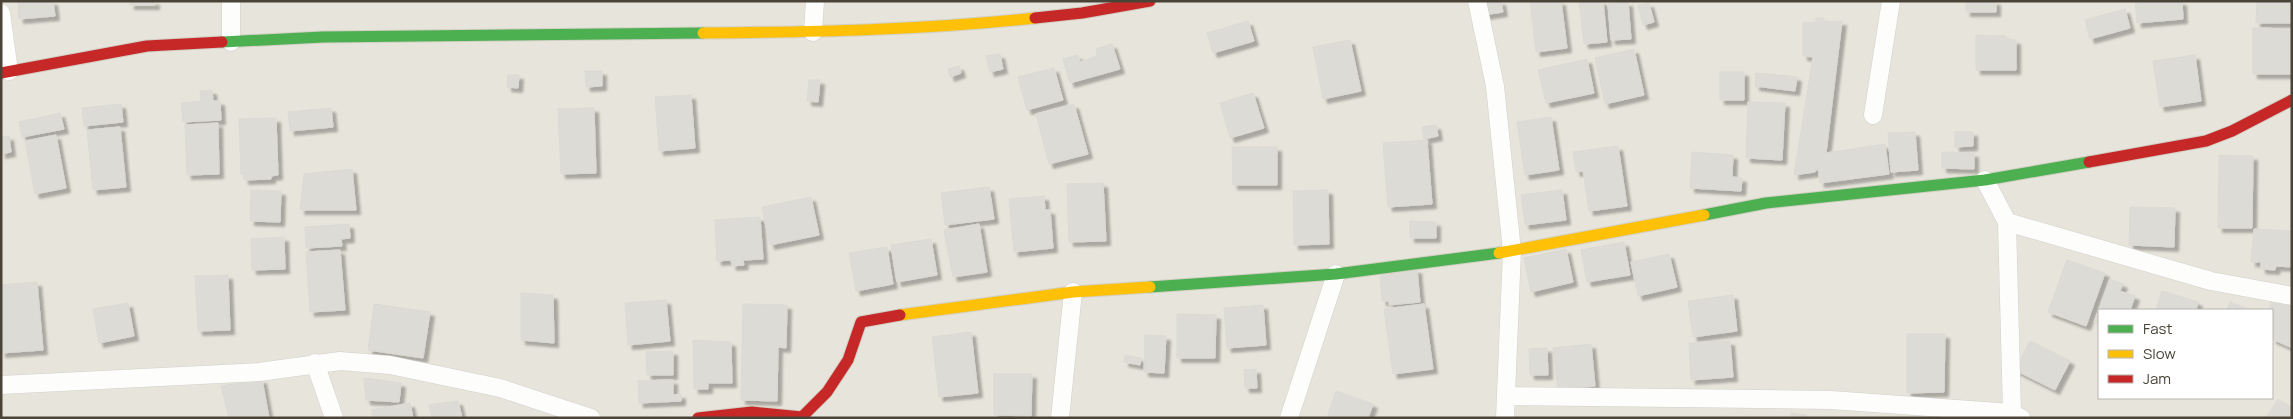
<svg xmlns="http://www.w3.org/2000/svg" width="2293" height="419" viewBox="0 0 2293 419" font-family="Manrope,sans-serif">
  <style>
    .residential { fill: #e7e4db; fill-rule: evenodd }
    .building { fill: #dddbd6; stroke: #dcd9d3; filter: url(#shadow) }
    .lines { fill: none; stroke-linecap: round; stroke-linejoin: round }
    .street-casing { stroke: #d1d0cb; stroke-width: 19 }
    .fast-casing { stroke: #d2cfc5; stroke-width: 13 }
    .slow-casing { stroke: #d2cfc5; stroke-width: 13 }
    .jam-casing { stroke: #d2cfc5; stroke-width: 13 }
    .street { stroke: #fdfdfc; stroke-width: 18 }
    .fast { stroke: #4caf50; stroke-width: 11 }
    .slow { stroke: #ffc107; stroke-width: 11 }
    .jam { stroke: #c62828; stroke-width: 11 }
  </style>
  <defs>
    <filter id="shadow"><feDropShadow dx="4.5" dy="4.5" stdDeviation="1" flood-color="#0004"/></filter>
  </defs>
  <rect width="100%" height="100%" fill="#f3f2ee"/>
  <path class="residential" d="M1,1h2291v417h-2291zM2099,310h173v88h-173z"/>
  <path class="building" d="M18,1h35l2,15 -36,3z
    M130,1h25v4h-25z
    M1482,1h19l2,11 -19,3z
    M1530,1h31l6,47 -31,4z
    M1579,1h24l4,41 -23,2z
    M1966,1h30v11h-30z
    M2135,1h47l1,18 -46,4z
    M2257,1h35l-1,22h-35z
    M1628,2l3,37 -20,1 -3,-36z
    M1649,3l5,19 -11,3 -5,-20z
    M2125,9l5,19 -40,11 -5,-19z
    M1816,18h7v4l19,-1 -16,132 59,-9 4,30 -69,9 -2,-15 -3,4 -21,3 19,-118 -10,-1v-33l13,-1z
    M1248,21l6,20 -41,12 -6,-20z
    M2253,28l39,1v45h-39z
    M1976,35l30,1v4h10v30h-40z
    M1350,40l11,51 -38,8 -10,-52z
    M1112,44l8,25 -50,14 -7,-24 15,-4 2,7 17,-6 -1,-7z
    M1634,49l10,46 -39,9 -10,-46z
    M1000,54l3,15 -13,3 -4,-16z
    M2195,55l6,46 -41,6 -7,-46z
    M1587,59l7,34 -48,10 -8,-33z
    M959,66l2,7 -11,4 -2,-8z
    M1054,68l9,32 -36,10 -9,-33z
    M585,71h17v15l-16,1z
    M1720,72h24v28h-24z
    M1756,73l41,4 -2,14 -40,-5z
    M508,75h11l-1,13 -11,-1z
    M809,80h11l-2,22 -11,-1z
    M212,90l1,11h7l1,19 -38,2 -2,-19 20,-2 -1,-10z
    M1253,93l11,35 -34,10 -10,-35z
    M691,95l4,53 -36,3 -4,-54z
    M1748,102l37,1 -3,57 -36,-2z
    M121,104l2,18 -39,4 -2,-18z
    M1074,104l14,50 -39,10 -13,-50z
    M331,108l2,19 -43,4 -2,-19z
    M594,108l2,65 -35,1 -3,-65z
    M60,113l4,16 -42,8 -3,-15z
    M1551,117l8,53 -34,5 -8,-53z
    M276,118l2,57 -7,1v3l-27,1v-6h-3l-2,-55z
    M218,123l1,51 -32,1 -2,-50z
    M1436,125l2,11 -14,3 -2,-12z
    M120,127l6,60 -33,3 -6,-60z
    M1915,132l3,38 -27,2 -3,-39z
    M1955,132h18v14l-18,1z
    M56,135l10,53 -31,6 -10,-53z
    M9,136l2,16 -10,2v-17z
    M1427,140l5,64 -44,3 -5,-64z
    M1618,146l9,60 -38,5 -6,-40 -7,1 -3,-20z
    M1232,147h45v38h-44z
    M1692,152l41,3 -1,22 10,1 -1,13 -51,-3z
    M1942,152l32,1v16l-32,-1z
    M2219,155l34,1 -1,72h-34z
    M352,169l4,41h-56l4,-36z
    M1103,183l3,58 -37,1 -2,-58z
    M989,187l5,32 -49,6 -4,-32z
    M251,190l30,1 -1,31 -30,-1z
    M1328,190l1,54 -35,1 -1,-54z
    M1562,190l4,30 -41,5 -4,-30z
    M1044,196l1,14h5l3,38 -39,4 -5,-53z
    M811,197l8,38 -49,10 -8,-38z
    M2130,207l45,1 -1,39 -45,-2z
    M760,217l3,42 -20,1 1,5 -12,1 -1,-6 -14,1 -2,-41z
    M1410,221l26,1v16h-26z
    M349,224l1,14 -9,1 1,7 -36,2 -1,-21z
    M979,224l8,48 -34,5 -9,-47z
    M2254,229l38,2v36l-16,-1 -1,4 -14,-1v-7h-10z
    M284,237l1,32 -33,1 -1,-31z
    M931,239l6,36 -40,7 -6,-37z
    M1624,242l6,33 -43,7 -6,-32z
    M887,247l6,37 -37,7 -7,-38z
    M1566,249l7,33 -42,10 -7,-34z
    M340,250l5,60 -35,2 -4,-60z
    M1669,254l8,33 -39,9 -7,-34z
    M2067,260l38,13 -19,53 -38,-14z
    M1417,269l3,33 -31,3v-4h-7l-2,-28z
    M228,275l2,55 -32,1 -3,-55z
    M2110,279l13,5 -3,7 15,5 -5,14h-31v14l-5,-2z
    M37,282l6,68 -42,3v-68z
    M2162,291l36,11 -2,8h-40z
    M521,293l32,2 1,48 -33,-3z
    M1733,295l4,36 -44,6 -5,-36z
    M2273,299l19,8v41l-20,-9v-29h-4z
    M666,300l4,41 -42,4 -3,-42z
    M2230,302l21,8h-24z
    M128,303l6,33 -35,7 -6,-34z
    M374,304l56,8 -7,46 -55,-8z
    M743,304l44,1 -1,43 -8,-1 -1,54 -36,-1z
    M1424,304l9,65 -40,5 -9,-65z
    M1263,305l3,40 -39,3 -3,-40z
    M1177,314l39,1 -1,43h-38z
    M971,332l7,61 -39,4 -7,-60z
    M1907,334h38l-1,58 -37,1z
    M1145,335l21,1 -2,37 -20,-1z
    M693,340l38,2 1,41h-24v6h-14z
    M1730,341l3,36 -42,3 -2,-37z
    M2030,341l40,20 -15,29 -40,-20z
    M1591,344l4,42 -37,4 -5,-42z
    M1547,348l1,27h-18l-1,-26z
    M673,351v24h-26l-1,-23z
    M1125,355l16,3 -1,7 -16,-3z
    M1256,369l1,19h-12l-1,-18z
    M994,374h38l-1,42 -37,-1z
    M364,378l37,5 -2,19 -33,-2z
    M262,379l7,39h-40l-8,-32z
    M673,380v15l8,-1v7l-42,2 -1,-22z
    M1336,391l37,13 -5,14h-41z
    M2278,399l14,10v9h-26z
    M458,401l4,17h-30l-3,-13z
    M410,403l3,15h-40l-1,-8z
    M1791,413l15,2 -1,3h-15z"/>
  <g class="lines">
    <defs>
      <path id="street" d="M231,1v41
        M1477,1l18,85 17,165 -7,167
        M1,13l8,58
        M813,32l2,-31
        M1873,115l18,-114
        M1985,180l22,42 5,191
        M2007,222l204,59 81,15
        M315,363l19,55
        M1,385l258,-13 81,-11 50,4 110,23 91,30
        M1506,396l325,4 181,13 9,5
        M1060,418l13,-126
        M1289,418l47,-144"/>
      <path id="fast" d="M222,42l101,-5 380,-4
        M1704,215l62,-12 219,-23 104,-18
        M1150,287l186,-13 163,-21"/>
      <path id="slow" d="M703,33c111,-1 222,-3 332,-15
        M1499,253l205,-38
        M900,315l173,-23 77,-5"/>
      <path id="jam" d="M1035,18l47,-5 68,-12
        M1,73l146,-27 75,-4
        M2089,162l117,-21 26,-10 60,-31
        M698,418l54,-6 50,5 25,-25 21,-32 13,-38 39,-7"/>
    </defs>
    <use href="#street" class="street-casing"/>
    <use href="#fast" class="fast-casing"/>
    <use href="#slow" class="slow-casing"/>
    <use href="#jam" class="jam-casing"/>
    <use href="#street" class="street"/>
    <use href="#fast" class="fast"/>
    <use href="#slow" class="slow"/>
    <use href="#jam" class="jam"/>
  </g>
  <rect width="2293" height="419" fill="none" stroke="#4a4438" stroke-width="5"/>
  <rect x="2098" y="309" width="175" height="90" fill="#ffffff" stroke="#b7b4af"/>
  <rect x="2108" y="325" width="25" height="8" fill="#4caf50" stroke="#b7b4af"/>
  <text x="2143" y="334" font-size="15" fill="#4a4438">Fast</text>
  <rect x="2108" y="350" width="25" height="8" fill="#ffc107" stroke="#b7b4af"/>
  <text x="2143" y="359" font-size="15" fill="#4a4438">Slow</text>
  <rect x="2108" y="375" width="25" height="8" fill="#c62828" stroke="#b7b4af"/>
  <text x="2143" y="384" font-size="15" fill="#4a4438">Jam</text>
</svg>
